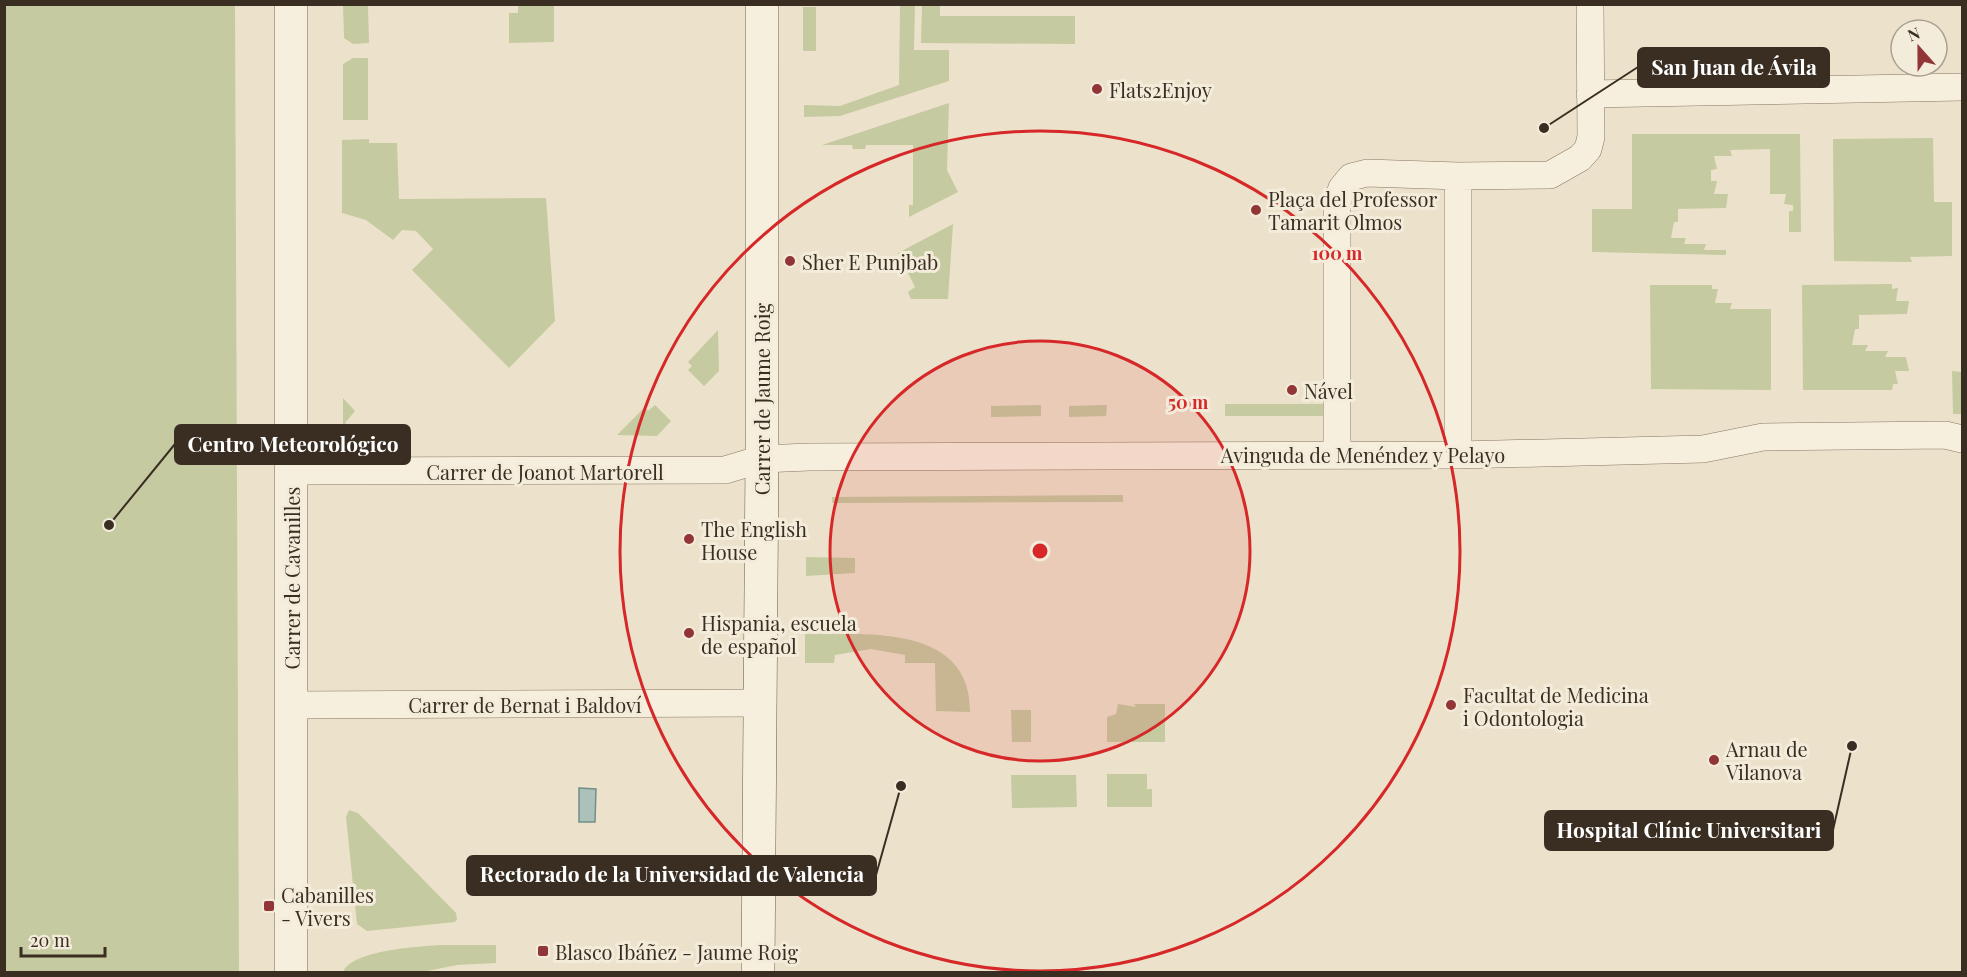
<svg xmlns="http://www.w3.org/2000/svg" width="1967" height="977" viewBox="0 0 1967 977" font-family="'Playfair Display',serif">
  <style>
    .green { fill: #c5caa0 }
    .water { fill: #abc1ba; stroke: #728f88; stroke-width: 1.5 }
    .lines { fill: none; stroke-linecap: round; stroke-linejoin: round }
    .street-casing { stroke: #887560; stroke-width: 28 }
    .secondary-casing { stroke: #6a5643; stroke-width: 34 }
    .street { stroke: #f7efde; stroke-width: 27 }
    .secondary { stroke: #f7efde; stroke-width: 33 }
    .ring { fill: none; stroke: #d62828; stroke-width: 3 }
    .poi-dot { fill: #923537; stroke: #f4ecda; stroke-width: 2 }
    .labels { text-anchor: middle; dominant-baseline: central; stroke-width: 6; stroke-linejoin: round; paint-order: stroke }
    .poi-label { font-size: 20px; fill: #3a2e23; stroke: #f4ecda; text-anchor: start }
    .street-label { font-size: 20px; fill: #3a2e23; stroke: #f4ecda }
    .centre { fill: #d62828; stroke: #f4ecda; stroke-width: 3 }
    .ring-label { font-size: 18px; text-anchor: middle; font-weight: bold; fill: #d62828; stroke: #f4ecda; stroke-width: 6; stroke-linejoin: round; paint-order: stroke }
    .leader { fill: none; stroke: #3a2e23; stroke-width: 2 }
    .callout-dot { fill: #3a2e23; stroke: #f4ecda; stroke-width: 2 }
    .callout { fill: #3a2e23; stroke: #3a2e23; stroke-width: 2 }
    .callout-label { font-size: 21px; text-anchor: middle; font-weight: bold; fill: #fff }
  </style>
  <rect width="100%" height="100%" fill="#ece2cb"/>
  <path class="green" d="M4,5h231l4,967h-234z
    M343,5h25l1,38 -16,1 -9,-6z
    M518,5h36v37l-45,1v-30h9z
    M900,5h15l-1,45h35v31l-109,35 -36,1v-12l36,1 59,-21z
    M922,5h20h-2v11h135v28l-154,-1z
    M803,7h13v44h-13z
    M353,58h15v62h-25v-56z
    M949,103l-2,67 11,22 -49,25v-12h4v-60h-47l-1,4h-12l-1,-4h-30z
    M1632,134h168l1,98h-12v-21h4v-6l-9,-1 2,-10h-16v-45l-40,1 2,6h-18l3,13 -6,1v11h6l-3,13h14l-2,14 -48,1v13h-4l-3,16h15l-2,6h22l-2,6h22v5l-134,-3v-43h40z
    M1933,138l1,64h18v54l-42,1 2,5 -78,-1 -1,-122z
    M369,139v4h28l2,56 147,-1 9,123 -46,47 -97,-98 21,-21 -17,-18 -14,-1 -9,10 -27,-20 -24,-7v-73z
    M953,224l-5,75h-37l-3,-7 7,-5 -17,-34z
    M1892,284v5l6,-1 -2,13h13l-2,13 -48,1v14h-4l-3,16h16l-3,6h23l-3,6h21l3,14h-14l3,13h-5l-1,6h-89l-1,-105z
    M1650,285h62v4h6l-3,14h17l-2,6h41v81l-120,-1z
    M718,330l1,41 -15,15 -16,-16 4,-4 -4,-4z
    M1952,371l10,1v42h-9z
    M343,398l12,13 -10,12 13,13 11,-11 13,12h-39z
    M1225,404h98v12h-98z
    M655,405l16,16 -14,15 -40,-1 28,-28 3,4z
    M1041,405v11l-50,1v-11z
    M1107,405l-1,11 -37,1v-11z
    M1123,495v7l-291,1v-6z
    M806,557l49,1v15l-49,3z
    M805,634c61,0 166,-10 165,78l-34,-1 -1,-48h-30v-8l-34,-6 -36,6 -1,8h-29z
    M1118,704l18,3 -2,-3h31v38h-58v-25l9,-3z
    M1011,710h20v32h-19z
    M1107,774h40v15h5v18h-45z
    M1011,775h65l1,32 -65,1z
    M349,810l9,3 98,100 1,6 -2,3 -88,9 -10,-7 -11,-107z
    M439,945h57v18l-39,2 -35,7h-79c10,-22 73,-25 96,-27z"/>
  <path class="water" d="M579,788l17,1 -1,33h-16z"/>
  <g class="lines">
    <defs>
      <path id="street" d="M1590,94l372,-7
        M1337,455v-253l5,-14 9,-11 16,-4 91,3 92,-1 30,-17 8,-9 3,-12 -1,-133
        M1458,455v-279
        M291,471l434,-1 37,-11 47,-2 649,-2 245,-6 60,-12 182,-2 17,4
        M291,705l468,-2"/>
      <path id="secondary" d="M291,972v-968
        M758,972l4,-513v-455"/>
    </defs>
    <use href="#street" class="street-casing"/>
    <use href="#secondary" class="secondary-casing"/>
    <use href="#street" class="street"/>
    <use href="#secondary" class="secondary"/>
  </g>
  <circle cx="1040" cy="551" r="210" fill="#d62828" fill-opacity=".12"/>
  <g class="ring">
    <circle cx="1040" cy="551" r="210"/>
    <circle cx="1040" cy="551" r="420"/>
  </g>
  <g class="poi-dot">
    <circle cx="1097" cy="89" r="6"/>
    <circle cx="1256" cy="210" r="6"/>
    <circle cx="790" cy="261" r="6"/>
    <circle cx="1292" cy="390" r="6"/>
    <circle cx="689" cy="539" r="6"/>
    <circle cx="689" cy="633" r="6"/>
    <circle cx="1451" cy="705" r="6"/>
    <circle cx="1714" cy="760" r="6"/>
    <rect x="263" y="900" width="12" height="12" rx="3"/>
    <rect x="537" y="945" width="12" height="12" rx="3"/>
  </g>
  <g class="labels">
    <g class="poi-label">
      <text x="1109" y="89">Flats2Enjoy</text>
      <text x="1268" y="198">Plaça del Professor<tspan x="1268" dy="23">Tamarit Olmos</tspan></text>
      <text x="802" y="261">Sher E Punjbab</text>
      <text x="1304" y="390">Nável</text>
      <text x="701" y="528">The English<tspan x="701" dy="23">House</tspan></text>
      <text x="701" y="622">Hispania, escuela<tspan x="701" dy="23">de español</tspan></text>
      <text x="1463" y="694">Facultat de Medicina<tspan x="1463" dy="23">i Odontologia</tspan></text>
      <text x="1726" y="748">Arnau de<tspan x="1726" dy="23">Vilanova</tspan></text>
      <text x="281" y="894">Cabanilles<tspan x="281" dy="23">- Vivers</tspan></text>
      <text x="555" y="951">Blasco Ibáñez - Jaume Roig</text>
    </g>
    <g class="street-label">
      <text transform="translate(761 399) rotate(-90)">Carrer de Jaume Roig</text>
      <text x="1363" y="454">Avinguda de Menéndez y Pelayo</text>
      <text x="545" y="471">Carrer de Joanot Martorell</text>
      <text transform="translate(291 578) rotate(-90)">Carrer de Cavanilles</text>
      <text x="525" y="704">Carrer de Bernat i Baldoví</text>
    </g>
  </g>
  <circle cx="1040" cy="551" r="9" class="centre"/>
  <g class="ring-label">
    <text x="1337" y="260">100 m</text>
    <text x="1188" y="409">50 m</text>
  </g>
  <path class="leader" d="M1544 128L1638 67M109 525L175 444M1852 746L1833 830M901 786L876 875"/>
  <g class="callout-dot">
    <circle cx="1544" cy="128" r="6"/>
    <circle cx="109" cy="525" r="6"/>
    <circle cx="1852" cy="746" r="6"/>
    <circle cx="901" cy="786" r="6"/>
  </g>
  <g class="callout">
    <rect x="1638" y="48" width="191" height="39" rx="6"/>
    <rect x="175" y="425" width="235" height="39" rx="6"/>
    <rect x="1545" y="811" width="288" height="39" rx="6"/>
    <rect x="467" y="856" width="409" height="39" rx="6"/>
  </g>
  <g class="callout-label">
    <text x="1734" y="75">San Juan de Ávila</text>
    <text x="293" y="452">Centro Meteorológico</text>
    <text x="1689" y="838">Hospital Clínic Universitari</text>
    <text x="672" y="882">Rectorado de la Universidad de Valencia</text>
  </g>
  <rect width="1967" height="977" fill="none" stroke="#3a2e23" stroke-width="12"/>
  <g transform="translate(1919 48) rotate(339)"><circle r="28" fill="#f4ecda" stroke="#aaa091" stroke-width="1.5"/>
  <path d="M0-4.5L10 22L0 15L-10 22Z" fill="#923537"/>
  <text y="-9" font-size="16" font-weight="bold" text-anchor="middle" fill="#3a2e23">N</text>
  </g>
  <path d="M21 947v9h84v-9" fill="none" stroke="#3a2e23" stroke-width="3"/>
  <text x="30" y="947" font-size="18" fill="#3a2e23" stroke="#f4ecda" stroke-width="4.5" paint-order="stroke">20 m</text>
</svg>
